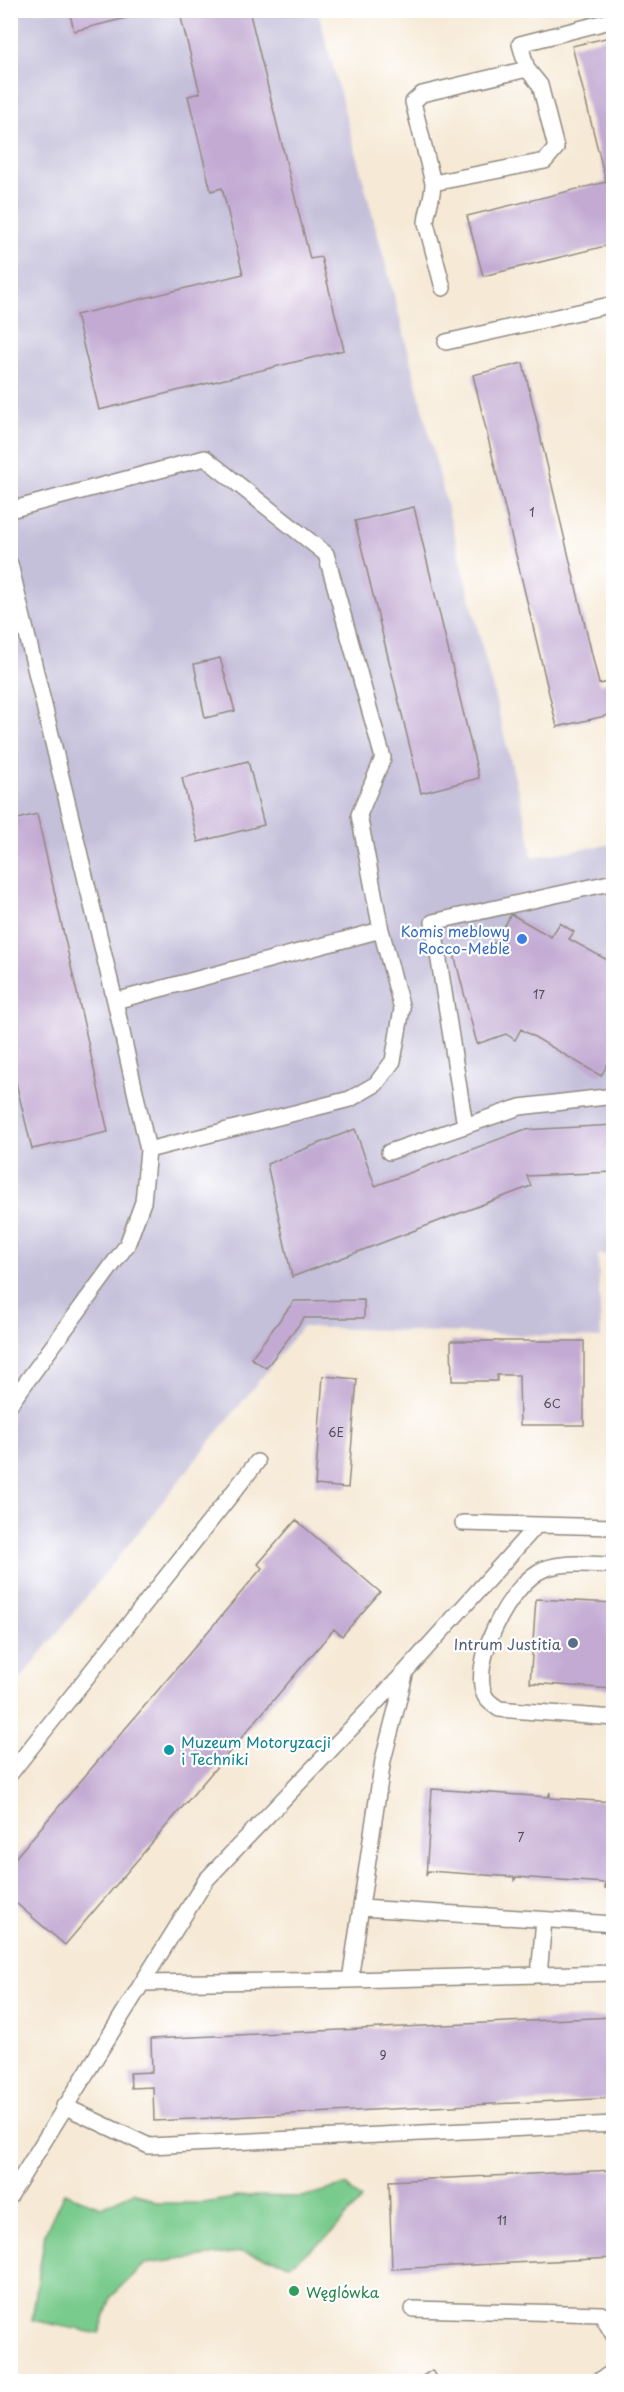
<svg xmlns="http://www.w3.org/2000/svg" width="624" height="2392" viewBox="0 0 624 2392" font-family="'Playpen Sans',sans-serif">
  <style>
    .industrial { fill: #c5c0da }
    .green { fill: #79cb8d; stroke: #527b5c; stroke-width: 1.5 }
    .building { fill: #c3aad3 }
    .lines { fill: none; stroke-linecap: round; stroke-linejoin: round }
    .lane-casing { stroke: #908a80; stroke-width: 18 }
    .lane { stroke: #fff; stroke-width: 15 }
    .shop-dot { fill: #3f7fe0; stroke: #fff; stroke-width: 2 }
    .service-dot { fill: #5c6f8a; stroke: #fff; stroke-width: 2 }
    .culture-dot { fill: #0f9aa8; stroke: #fff; stroke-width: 2 }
    .leisure-dot { fill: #2e9e5b; stroke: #fff; stroke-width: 2 }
    .labels { text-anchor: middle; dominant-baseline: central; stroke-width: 4.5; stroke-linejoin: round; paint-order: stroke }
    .number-label { font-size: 12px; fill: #514b55 }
    .shop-label { font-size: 15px; fill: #366cbe; stroke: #fff; text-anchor: end }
    .service-label { font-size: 15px; fill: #4e5e75; stroke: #fff; text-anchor: end }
    .culture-label { font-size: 15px; fill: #0d838f; stroke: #fff; text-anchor: start }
    .leisure-label { font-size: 15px; fill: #27864d; stroke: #fff; text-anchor: start }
  </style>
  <rect width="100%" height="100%" fill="#fff"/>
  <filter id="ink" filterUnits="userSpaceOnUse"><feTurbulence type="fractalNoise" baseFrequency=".0167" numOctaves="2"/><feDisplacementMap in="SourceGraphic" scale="12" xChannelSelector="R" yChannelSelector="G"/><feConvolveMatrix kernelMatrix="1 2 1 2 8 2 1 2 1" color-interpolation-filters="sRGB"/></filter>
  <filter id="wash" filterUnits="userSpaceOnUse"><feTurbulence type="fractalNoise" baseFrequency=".008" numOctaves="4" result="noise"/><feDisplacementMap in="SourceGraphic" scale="24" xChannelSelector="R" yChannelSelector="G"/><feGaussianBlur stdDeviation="1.35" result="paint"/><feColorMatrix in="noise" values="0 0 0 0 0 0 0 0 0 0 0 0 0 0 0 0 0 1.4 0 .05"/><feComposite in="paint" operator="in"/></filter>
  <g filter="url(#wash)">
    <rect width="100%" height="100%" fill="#f6e9d5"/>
    <path class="industrial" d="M11,11h307l82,307 129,516 3,23 81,-13 1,411h-16l3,83 -299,-11 -291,364z"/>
    <path class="green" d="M346,2185l15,15 -29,33 -41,31 -50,-12 -96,12 -34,33 -12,37 -67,-14 13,-87 19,-40 37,14 33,-15 24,11h46l40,-7 58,1z"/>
    <g id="blocks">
      <path class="building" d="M69,10h85v1l-80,20z
        M179,10h70l61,249 11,-2 23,93 -245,60 -23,-95 167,-41 -21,-86 -11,3 -23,-95 12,-3z
        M614,36v208l-131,32 -16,-60 139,-34 -34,-136z
        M523,363l76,321 15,-3v33l-57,13 -84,-352z
        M414,507l65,271 -58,15 -66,-272z
        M220,658l15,53 -30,7 -11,-54z
        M248,761l16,64 -66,17 -16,-64z
        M37,814l71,318 -76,17 -22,-91v-237z
        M511,914l40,23 9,-14 14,9 -5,7 38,21 7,-2v94l-13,24 -80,-47 -6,11 -9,-6 -29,10 -23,-90 41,-11z
        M614,1125v47l-87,4 4,10 -239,91 -25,-113 88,-35 20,57 148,-56z
        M364,1300v18h-60l-38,50 -15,-10 43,-57z
        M451,1341h133v84h-64l-1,-50h-22v6h-45z
        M323,1376l34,3 -9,109 -33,-3z
        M296,1520l84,72 -38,44 -8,-7 -269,316 -55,-47v-34l252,-296 -4,-4z
        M536,1599l78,4v86l-84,-6z
        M432,1789l116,8 2,-5v6l64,4v82l-7,-1 -2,6v-6l-89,-6 -2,5v-5l-86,-6 -2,5z
        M614,2017v81l-460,23 -1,-34 -22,1 -1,-15 22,-1 -1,-33z
        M614,2170v88l-222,11 -3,-88z
        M432,2370l7,12h-26z"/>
    </g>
  </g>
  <g filter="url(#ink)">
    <use href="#blocks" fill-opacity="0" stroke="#908a80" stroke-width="1.5"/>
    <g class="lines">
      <defs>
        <path id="lane" d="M433,183l112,-22 11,-13 -16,-63 -13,-16
          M443,288l-17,-65c1,-14 7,-25 7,-40l-20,-81 9,-8 105,-25 -7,-25 94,-24
          M446,342l168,-38
          M10,510l195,-52 121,96 57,204 -24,57 22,115 -266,71 -105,-437
          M465,1126l-32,-204 181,-40
          M148,1150l202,-51 26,-15 17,-23 9,-52 -21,-79
          M389,1152l131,-45 94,-11
          M10,1404l117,-159 16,-43 5,-52 -33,-149
          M463,1523l151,4
          M614,1565c-23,0 -49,-4 -70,4 -33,13 -75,94 -59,127 3,6 9,9 14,13l115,9
          M405,1675l-22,85 -33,220 264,-7
          M10,1774l247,-312
          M361,1908l253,16
          M539,1975l5,-55
          M142,1983l208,-3
          M64,2106l85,40 465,-22
          M10,2196l196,-316 199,-208 132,-147
          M413,2309l188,5 13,22
          M597,2382l17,-11"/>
      </defs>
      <use href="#lane" class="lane-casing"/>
      <use href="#lane" class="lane"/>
    </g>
  </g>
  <circle class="shop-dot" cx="522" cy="939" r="6"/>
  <circle class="service-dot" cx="573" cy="1643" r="6"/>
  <circle class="culture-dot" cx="169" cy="1750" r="6"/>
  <circle class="leisure-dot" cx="294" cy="2291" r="6"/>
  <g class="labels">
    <g class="number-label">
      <text x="532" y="512">1</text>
      <text x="539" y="994">17</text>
      <text x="552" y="1403">6C</text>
      <text x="336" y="1432">6E</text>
      <text x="521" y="1837">7</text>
      <text x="383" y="2055">9</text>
      <text x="502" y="2220">11</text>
    </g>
    <g class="shop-label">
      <text x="510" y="930">Komis meblowy<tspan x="510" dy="17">Rocco-Meble</tspan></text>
    </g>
    <g class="service-label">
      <text x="561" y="1643">Intrum Justitia</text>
    </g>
    <g class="culture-label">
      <text x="181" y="1741">Muzeum Motoryzacji<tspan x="181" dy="17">i Techniki</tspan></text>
    </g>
    <g class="leisure-label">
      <text x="306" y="2291">Węglówka</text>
    </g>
  </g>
  <rect width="624" height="2392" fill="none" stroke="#fff" stroke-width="36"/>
</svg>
